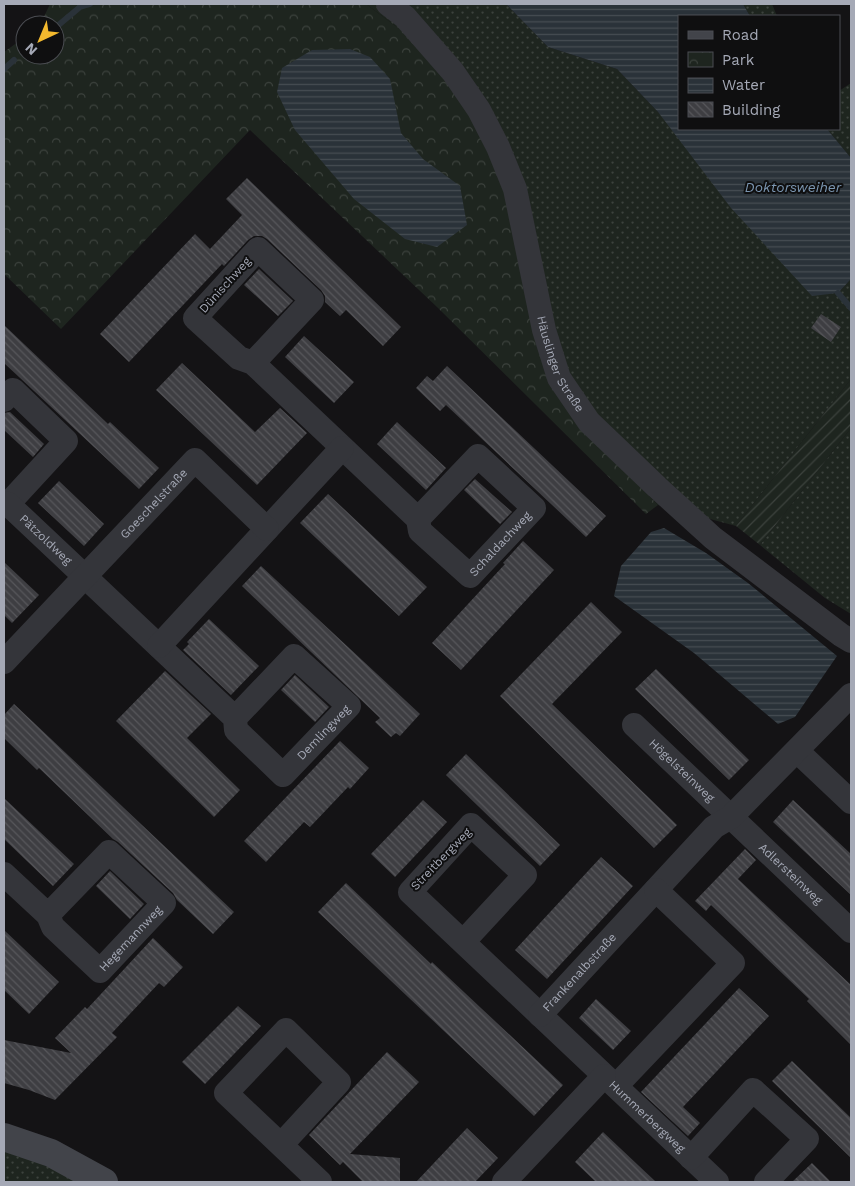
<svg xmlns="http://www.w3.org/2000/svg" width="855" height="1186" viewBox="0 0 855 1186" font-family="'Work Sans',sans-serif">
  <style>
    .grass { fill: url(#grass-dots) }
    .park { fill: url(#park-crowns) }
    .garden { fill: url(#garden-furrows) }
    .water { fill: url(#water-rules) }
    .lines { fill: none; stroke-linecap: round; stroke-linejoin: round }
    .stream { stroke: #2a3239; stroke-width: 6 }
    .building { fill: url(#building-back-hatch) }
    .street { stroke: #34353a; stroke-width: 24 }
    .secondary { stroke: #42444a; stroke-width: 28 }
    .labels { text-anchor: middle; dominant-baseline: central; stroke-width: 4; stroke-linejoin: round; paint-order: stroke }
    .street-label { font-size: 12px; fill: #a5a9b6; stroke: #0f0f10 }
    .water-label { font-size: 14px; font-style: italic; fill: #7b96b1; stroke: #0f0f10 }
  </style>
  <defs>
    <pattern id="grass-dots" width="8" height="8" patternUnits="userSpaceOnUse" patternTransform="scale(1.25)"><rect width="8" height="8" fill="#1e251f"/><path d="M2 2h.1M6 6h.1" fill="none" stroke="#3c423d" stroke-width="1.8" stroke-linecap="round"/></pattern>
    <pattern id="park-crowns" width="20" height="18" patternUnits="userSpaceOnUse" patternTransform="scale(1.25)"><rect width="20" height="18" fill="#1e251f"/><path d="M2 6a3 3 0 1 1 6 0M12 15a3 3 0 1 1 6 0" fill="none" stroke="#3c423d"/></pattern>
    <pattern id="garden-furrows" width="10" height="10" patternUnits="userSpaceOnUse" patternTransform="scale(1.25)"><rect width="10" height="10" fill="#1e251f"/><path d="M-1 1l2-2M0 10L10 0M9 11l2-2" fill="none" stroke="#3c423d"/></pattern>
    <pattern id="water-rules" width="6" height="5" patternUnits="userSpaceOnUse" patternTransform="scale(1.25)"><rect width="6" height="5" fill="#2a3239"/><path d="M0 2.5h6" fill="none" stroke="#464d53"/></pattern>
    <pattern id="building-back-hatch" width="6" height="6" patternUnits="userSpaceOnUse" patternTransform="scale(1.25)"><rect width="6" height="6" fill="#3e3e42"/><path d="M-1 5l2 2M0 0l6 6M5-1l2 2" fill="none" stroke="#57575b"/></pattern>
  </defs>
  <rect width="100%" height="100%" fill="#141315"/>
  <path class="grass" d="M366,4h140l42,43 69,22 41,43 180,181 13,-14v100l-115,147 -78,-21 -75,-77 -185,-400z
    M743,4h29l5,12h-27z
    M851,83v75l-24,-29h12v-38z
    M851,428v186l-26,-16 -65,-53z
    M4,1150l29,8 51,24h-80z"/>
  <path class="park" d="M50,4h316l32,24 47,53 34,49 26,58 78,240 75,77 -12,9 -209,-207 -187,-177 -189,199 -57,-55v-222l21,-15v18h30v-30h-15z"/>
  <path class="garden" d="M851,379v49l-91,117 -24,-19z"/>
  <path class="water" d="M506,4h237l7,12h-71v113h148l24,29v121l-13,14 -26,3 -81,-88 -73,-96 -41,-43 -69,-22z
    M350,49l20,8 20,22 11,54 22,26 37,27 7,39 -30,22 -32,-8 -51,-40 -59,-69 -18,-38 5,-24 30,-18z
    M664,528l42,25 42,30 89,73 -42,61 -17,7 -84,-71 -80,-57 7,-30 30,-34z"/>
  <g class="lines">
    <path class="stream" d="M55,28l25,-21 10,-3
      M4,69l10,-9
      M838,293l13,15"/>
  </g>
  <path class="building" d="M247,178l154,149 -18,19 -37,-36 -6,6 -15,-14v-6l-4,-6 -54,-51 -5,-3h-8l-6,4 -24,26 -2,-2 -93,98 -29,-28 95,-100 15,15 32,-34 -16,-16z
    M259,269l34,32 -15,15 -34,-31z
    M821,314l20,13 -10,15 -20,-14z
    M4,325l104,99 2,-2 49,46 -20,21 -135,-126z
    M304,336l50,46 -20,21 -49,-46z
    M182,363l73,69 25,-24 27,25 -50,52 -101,-95z
    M447,366l159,150 -20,21 -140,-132 -6,6 -24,-23 11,-12 6,5z
    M10,412l34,32 -11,13 -29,-27v-17z
    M397,422l49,46 -20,22 -49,-46z
    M475,479l37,33 -12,12 -36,-34z
    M59,481l45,43 -20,22 -46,-43z
    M328,494l99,93 -28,29 -99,-93z
    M523,541l31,29 -93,100 -29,-27 73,-79 -2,-1z
    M4,562l35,33 -27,28 -8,-8z
    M261,566l159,148 -20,22 -4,-3 -5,4 -16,-15 5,-4 -138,-132z
    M591,602l31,30 -70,72 125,121 -23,23 -154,-152z
    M209,619l50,47 -28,29 -48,-45 6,-6 -2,-2z
    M656,669l93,91 -20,20 -94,-91z
    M165,671l46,43 -24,24 53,52 -26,27 -98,-96z
    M295,675l34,32 -14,15 -34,-32z
    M14,704l220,208 -21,22 -36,-34 -4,-7 -55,-51 -5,-3 -74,-71 -2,2 -33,-32v-23z
    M340,741l29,27 -19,21 -2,-2 -38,40 -6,-5 -38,40 -22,-21z
    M466,754l94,91 -20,21 -94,-91z
    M4,798l70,66 -21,22 -49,-47z
    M423,800l24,22 -52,55 -24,-23z
    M793,800l58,54v41l-78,-73z
    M745,849l11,11 -18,19 113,106v60l-44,-44 2,-2 -98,-94 -5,6 -11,-10z
    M601,857l32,29 -86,93 -32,-29z
    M110,871l34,33 -14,15 -34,-33z
    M346,883l85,81 1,-2 131,123 -29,31 -216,-204z
    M4,930l55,52 -30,32 -25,-24z
    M153,938l30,29 -19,20 -5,-4 -47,50 5,4 -62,63 -26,-10 -25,-7v-43l67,13 -16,-15 30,-31 2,2z
    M739,988l30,28 -86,91 17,16 -12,13 -47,-44z
    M596,999l35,32 -18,19 -34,-32z
    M238,1006l23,20 -56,58 -23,-22z
    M387,1052l32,30 -69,72 50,4v24h-37l-20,-20 -3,3 -31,-30z
    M792,1061l59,57v40l-79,-77z
    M467,1128l31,30 -23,24h-59z
    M603,1132l53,50h-60l-21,-20z
    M812,1163l19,19h-39z"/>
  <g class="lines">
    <g class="street">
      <path id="s1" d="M388,4l17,13 48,55 26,38 19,37 17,42 29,141 15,48 30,44 68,65 56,51 128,97 10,6"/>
      <path id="s2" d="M253,363l59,-63 -54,-51 -63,69 44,40 14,5 165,156 2,12 50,45 64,-68 -56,-52 -60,63"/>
      <path d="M4,400l9,-10 53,51 -58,63"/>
      <path id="s3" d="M4,503l4,1 227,214 1,12 47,45 66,-69 -55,-50 -59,62"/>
      <path d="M159,646l183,-198"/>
      <path id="s4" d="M4,662l191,-202 72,69"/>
      <path id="s5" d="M634,725l217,206"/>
      <path d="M797,751l54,51"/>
      <path id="s6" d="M4,874l44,41 5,12 47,44 64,-68 -55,-51 -61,63"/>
      <path id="s7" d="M463,942l62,-67 -54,-50 -61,67c102,97 204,194 307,290"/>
      <path id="s8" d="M540,1015l174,-188 17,-10 120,-122"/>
      <path d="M616,1086l117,-123 -77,-73"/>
      <path d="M281,1145l58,-63 -53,-52 -60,63 94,89"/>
      <path d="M691,1158l62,-68 54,49 -41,43"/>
      <path d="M504,1182l100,-106"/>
    </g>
    <path class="secondary" d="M4,1137l47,16 53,29"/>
  </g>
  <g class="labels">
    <g class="street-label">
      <text transform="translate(225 285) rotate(-48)">Dünischweg</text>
      <text stroke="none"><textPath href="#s1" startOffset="409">Häuslinger Straße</textPath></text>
      <text stroke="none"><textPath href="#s4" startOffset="218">Goeschelstraße</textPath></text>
      <text stroke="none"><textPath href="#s3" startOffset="56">Pätzoldweg</textPath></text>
      <text stroke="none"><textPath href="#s2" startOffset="679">Schaldachweg</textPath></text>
      <text stroke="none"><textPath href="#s3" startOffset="452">Demlingweg</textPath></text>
      <text stroke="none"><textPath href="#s5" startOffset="66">Högelsteinweg</textPath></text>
      <text transform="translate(441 859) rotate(-46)">Streitbergweg</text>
      <text stroke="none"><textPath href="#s5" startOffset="216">Adlersteinweg</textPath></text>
      <text stroke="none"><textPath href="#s6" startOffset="182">Hegemannweg</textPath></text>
      <text stroke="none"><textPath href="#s8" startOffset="58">Frankenalbstraße</textPath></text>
      <text stroke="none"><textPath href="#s7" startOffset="582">Hummerbergweg</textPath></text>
    </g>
    <g class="water-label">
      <text x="793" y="187">Doktorsweiher</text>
    </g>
  </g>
  <rect width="855" height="1186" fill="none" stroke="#a5a9b6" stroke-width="10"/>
  <rect x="678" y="15" width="162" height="115" fill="#0f0f10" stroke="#4b4d52"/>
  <rect x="688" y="31" width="25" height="8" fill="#42444a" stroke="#4b4d52"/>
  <text x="722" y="40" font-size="15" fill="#a5a9b6">Road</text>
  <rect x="688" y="52" width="25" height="15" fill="url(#park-crowns)" stroke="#4b4d52"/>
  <text x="722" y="65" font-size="15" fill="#a5a9b6">Park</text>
  <rect x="688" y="78" width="25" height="15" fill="url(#water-rules)" stroke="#4b4d52"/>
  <text x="722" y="90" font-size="15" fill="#a5a9b6">Water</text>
  <rect x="688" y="102" width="25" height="15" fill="url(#building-back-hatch)" stroke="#4b4d52"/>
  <text x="722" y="115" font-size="15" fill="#a5a9b6">Building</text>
  <g transform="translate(40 40) rotate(224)"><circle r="24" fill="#0f0f10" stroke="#4b4d52"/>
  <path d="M0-4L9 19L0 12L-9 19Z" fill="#f3b92e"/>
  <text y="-8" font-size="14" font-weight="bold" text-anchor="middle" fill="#a5a9b6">N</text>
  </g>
</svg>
